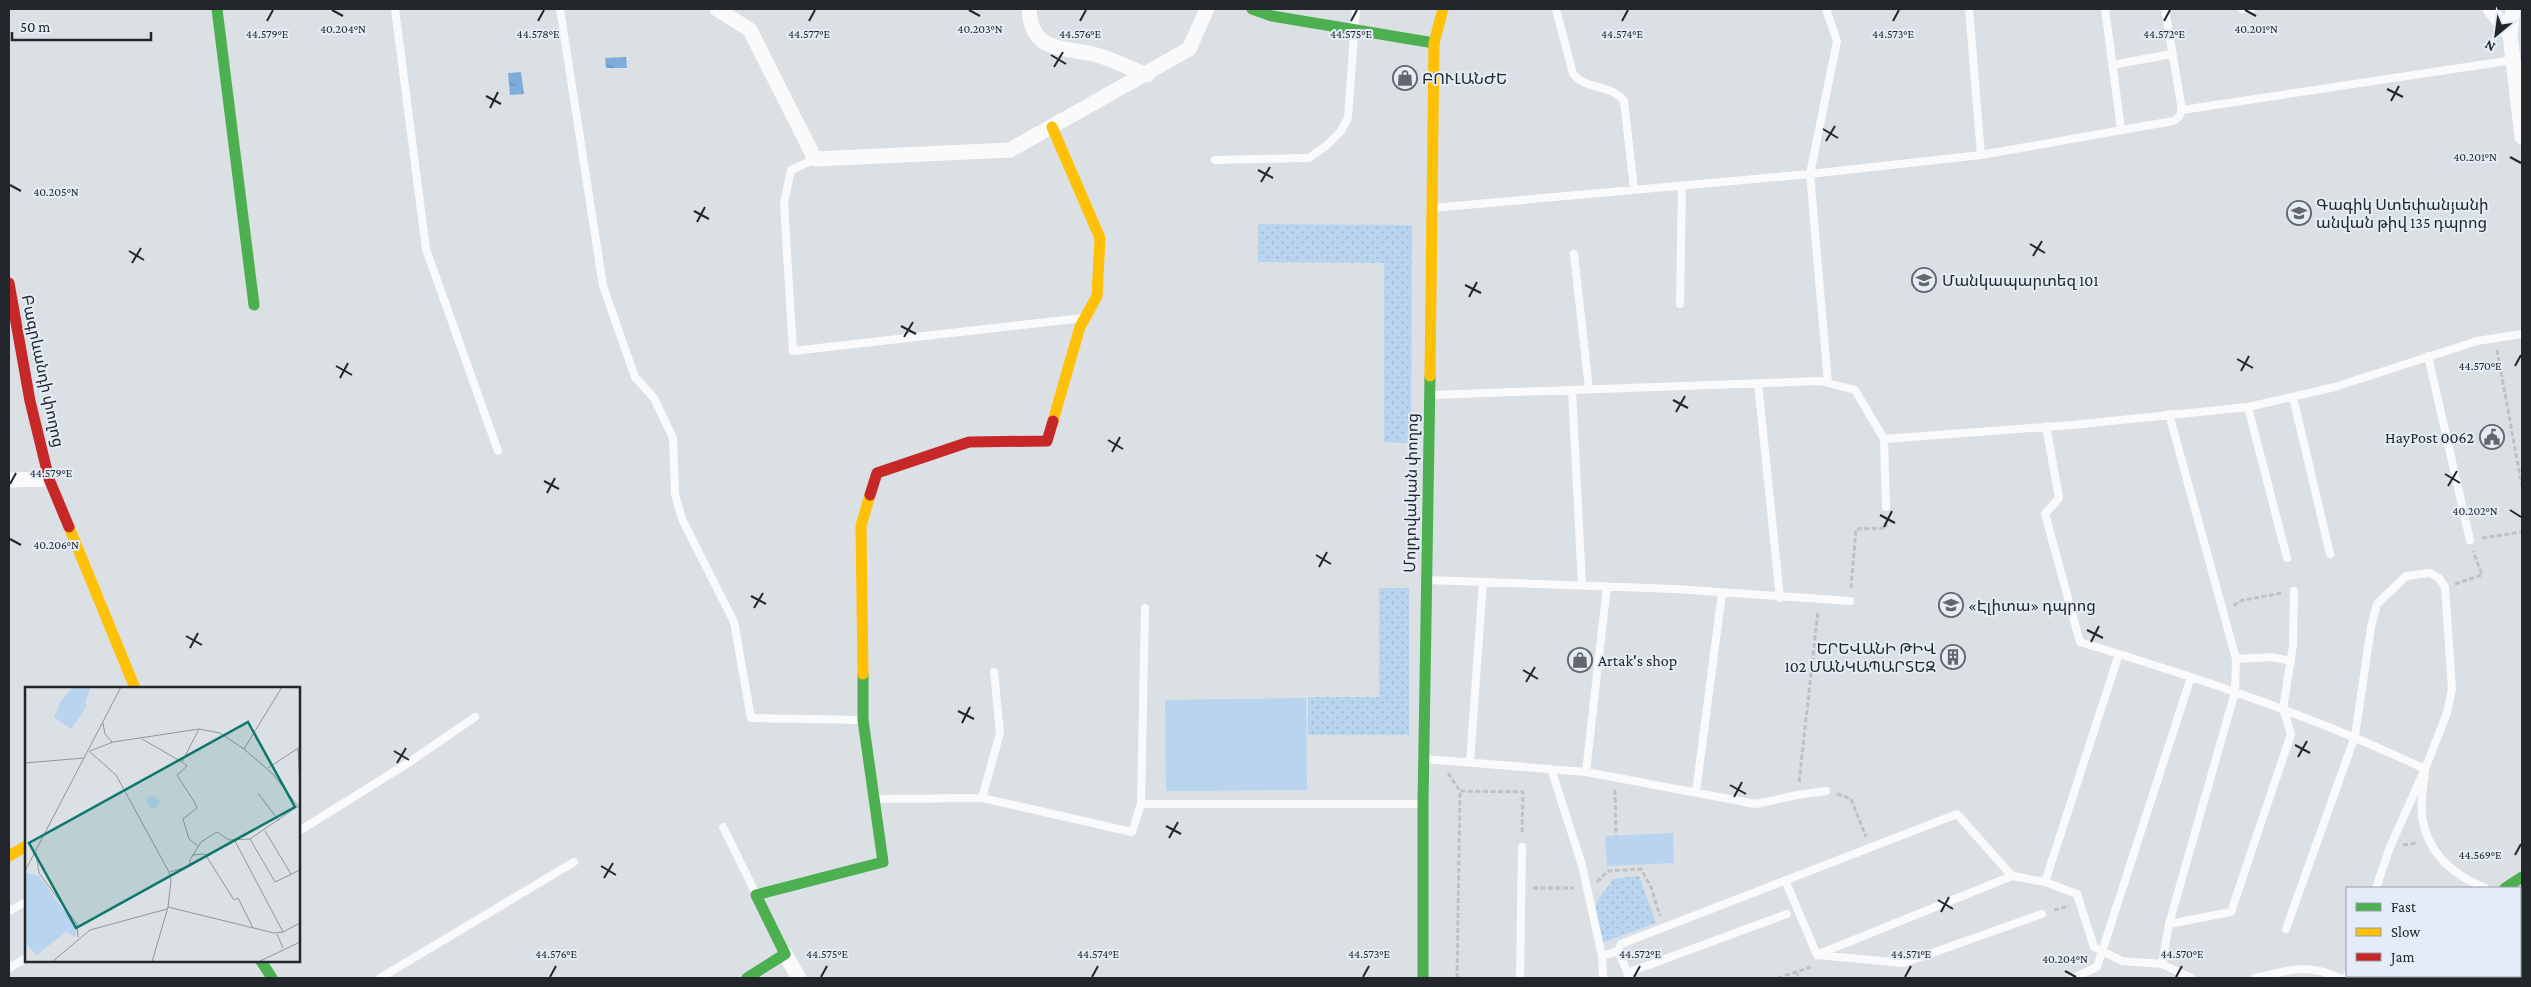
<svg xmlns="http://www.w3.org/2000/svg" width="2531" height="987" viewBox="0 0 2531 987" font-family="'Crimson Pro','Noto Sans Armenian',serif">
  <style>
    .grass { fill: url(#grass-dots) }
    .pitch { fill: #b9d4ef }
    .water { fill: url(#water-ripples) }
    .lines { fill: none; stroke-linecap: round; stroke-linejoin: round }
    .path { stroke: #c0c1c2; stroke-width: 3; stroke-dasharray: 5 2.5; stroke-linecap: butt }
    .lane { stroke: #fafafb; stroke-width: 8 }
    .street { stroke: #fafafb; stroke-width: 15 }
    .fast { stroke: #4caf50; stroke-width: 11 }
    .slow { stroke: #ffc107; stroke-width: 11 }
    .jam { stroke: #c62828; stroke-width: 11 }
    .ticks { fill: none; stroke: #23262a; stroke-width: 2 }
    .labels { text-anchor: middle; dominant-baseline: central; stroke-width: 4; stroke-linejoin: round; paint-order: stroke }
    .poi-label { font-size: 16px; fill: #23262a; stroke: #e4edf7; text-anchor: start }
    .street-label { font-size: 16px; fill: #23262a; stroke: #e4edf7 }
    .inset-road { fill: none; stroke: #91969a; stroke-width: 1 }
    .view { fill: #0f766e; fill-opacity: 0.15; stroke: #0f766e; stroke-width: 2.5 }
    .inset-edge { fill: none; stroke: #23262a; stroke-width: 2.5 }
    .ticks-label { font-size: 12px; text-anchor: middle; fill: #23262a; stroke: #e4edf7; stroke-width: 4; stroke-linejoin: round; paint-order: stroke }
  </style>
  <defs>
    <pattern id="grass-dots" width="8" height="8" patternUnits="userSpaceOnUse" patternTransform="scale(1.25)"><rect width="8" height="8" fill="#b9d4ef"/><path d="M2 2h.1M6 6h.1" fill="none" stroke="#9fb6cd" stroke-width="1.8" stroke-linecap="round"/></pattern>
    <pattern id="water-ripples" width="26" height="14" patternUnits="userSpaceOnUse" patternTransform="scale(1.25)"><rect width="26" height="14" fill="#7caddb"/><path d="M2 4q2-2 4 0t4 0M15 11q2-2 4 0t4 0" fill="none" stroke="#658db2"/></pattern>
  </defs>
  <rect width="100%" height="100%" fill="#dbe0e5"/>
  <path class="grass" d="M1258,224l154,1 -1,218 -27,-1v-179l-126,-1z
    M1379,588h30v147h-101v-38h71z
    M1639,876l17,47 -55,20c-9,-36 -11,-35 13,-64z"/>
  <path class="pitch" d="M1306,698l1,92 -141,1 -1,-91z
    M1673,833l1,30 -67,3 -2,-30z"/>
  <path class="water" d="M626,57l1,11h-21l-1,-10z
    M521,72l3,22 -14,1 -2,-22z"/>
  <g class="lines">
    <path class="path" d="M2497,350l25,137
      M2482,538l40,-6
      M2455,584l27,-9 -9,-24
      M1851,588l5,-59 30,-1v-9
      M2234,606l5,-5 43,-8
      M1448,773l12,18
      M1799,782l19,-171
      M1615,790l1,46
      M1837,794l14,5 15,38
      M2403,845l14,-2
      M1597,882l11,-11 33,-2 10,18 9,29
      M1533,888h41
      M2054,910l15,-4
      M1796,972l3,6
      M1457,978l3,-187 63,1 -1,42
      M1778,978l33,-11"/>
    <path class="lane" d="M395,9l31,240 72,202
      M560,9l43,277 32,91 19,21 19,40 2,56 7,25 52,103 17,96 111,2
      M1556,9l17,65c13,16 38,10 51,27l10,88
      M1826,9l11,32 -27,133 18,209
      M2105,9l16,120
      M2242,9h9
      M2112,65l60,-11
      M2182,110l331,-50
      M1981,155l192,-34 6,-4 3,-7 -17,-101
      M815,159l-24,11 -7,33 9,148 290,-33
      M1215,160l94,-2 18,-13 14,-14 7,-13 8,-109
      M1433,208l377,-34 171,-19 -12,-146
      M1574,254l15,135
      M1680,304l2,-119
      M2428,356l42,184
      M1758,383l22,215
      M1572,390l10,195
      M1431,395l389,-14 35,9 29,49 188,-14 176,-18 87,-20 142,-46 45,-7
      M2293,397l37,157
      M2248,407l39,151
      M2046,426l13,72 -14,16 35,128c118,36 234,74 345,127 -1,15 -5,32 -3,47 5,37 31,59 63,72
      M1884,439l2,68
      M1428,580l247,9 175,12
      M2236,659l35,-2 20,4
      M1426,759l160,13 170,32 41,-9 29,-4
      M1470,762l13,-180
      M1551,769l31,96 20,91 16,-5 12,27
      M1586,772l21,-186
      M1696,792l26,-199
      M982,798l18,-65 -6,-61
      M876,799l106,-1 150,34 9,-28 4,-196
      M1141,804h280
      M723,827l33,67
      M299,831l109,-68 67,-46
      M1785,880l32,75
      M2045,882l74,-228
      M9,911l17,-9
      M2169,924l62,-12 60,-178 -8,-25 10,-64 1,-54
      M2286,929l69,-193 16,-109 6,-23 29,-28 24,-3 9,5 6,9 7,102 -5,24 -22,56 -35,78 -14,41
      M1618,951l3,-7 336,-130 55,62 33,6 32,12 17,53 28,14 40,3 29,14
      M1819,954l193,-78
      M1817,955l87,8 138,-49
      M1602,956l1,22
      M2162,964l7,-40 66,-232 1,-33 -67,-245
      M9,968l17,-10
      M1627,973l160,-59
      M380,978l194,-116
      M1520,978l2,-131
      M2073,978l24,-11 94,-290
      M2255,978c33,-8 53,-15 85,0
      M2346,978l1,-3
      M2500,978v-2"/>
    <path class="street" d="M717,9l33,21 65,129 195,-9 179,-101 18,-40
      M1029,9c3,48 38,36 71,47 16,5 31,13 47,19
      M2490,9l20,26
      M2513,9l-3,26 12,102
      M9,480l40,-1
      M785,954l14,24"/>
    <path class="fast" d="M217,9l37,296
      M1252,9l20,7 162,27
      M2505,888l17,-11
      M261,961l11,17
      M747,978l38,-24 -29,-59 127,-33 -20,-142v-46
      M1423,978v-174l7,-428"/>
    <path class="slow" d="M1052,127l48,111 -3,58 -17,31 -27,94
      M1430,376l4,-333 9,-34
      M69,527l66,161
      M863,674l-2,-148 9,-31
      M9,856l17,-10
      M2371,978l3,-2"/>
    <path class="jam" d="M9,283l21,118 19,78 20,48
      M870,495l7,-22 92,-31 78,-1 6,-20"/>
  </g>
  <path class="ticks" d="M332,10l11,6M969,10l11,6M2245,10l11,6M267,21l6,-11M538,21l6,-11M809,21l6,-11M1080,21l6,-11M1351,21l6,-11M1622,21l6,-11M1893,21l6,-11M2164,21l6,-11M1051,55l15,9M1054,67l9,-15M2387,89l16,8M486,96l15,8M2391,101l8,-15M490,108l8,-16M1823,129l15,9M1826,141l9,-15M2510,157l11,6M1258,170l15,8M1261,182l9,-15M10,185l11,6M694,211l15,8M697,222l8,-15M2030,244l15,9M129,251l15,9M2033,256l9,-15M132,263l9,-15M1465,285l16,8M1469,297l8,-15M901,326l15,8M904,337l9,-15M2237,359l16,9M336,366l16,9M2515,366l6,-11M2241,371l8,-15M340,378l8,-15M1673,400l15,8M1676,412l9,-16M1108,440l15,9M1112,452l8,-15M2445,474l15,9M544,481l15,8M10,484l6,-11M2448,486l9,-15M547,493l8,-15M2510,510l11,7M1880,515l15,8M1884,527l8,-16M10,539l11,6M1316,555l15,9M1319,567l8,-15M751,596l15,8M754,608l9,-15M2087,630l16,8M186,636l16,9M2091,642l8,-16M190,648l8,-15M1523,670l15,9M1526,682l9,-15M958,711l16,8M962,723l8,-16M2295,745l15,8M394,751l15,9M2298,757l9,-16M397,763l9,-15M1730,785l16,9M1734,797l8,-15M1166,826l15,8M1169,838l9,-16M2515,855l6,-11M601,866l15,9M604,878l9,-15M1938,900l15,9M1941,912l8,-15M2065,971l11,6M550,977l6,-11M821,977l6,-11M1092,977l6,-11M1363,977l6,-11M1634,977l6,-11M1905,977l6,-11M2176,977l6,-11"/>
  <defs>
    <symbol id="shop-ring" viewBox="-11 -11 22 22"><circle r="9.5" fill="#e4edf7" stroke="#63676b" stroke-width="1.5"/><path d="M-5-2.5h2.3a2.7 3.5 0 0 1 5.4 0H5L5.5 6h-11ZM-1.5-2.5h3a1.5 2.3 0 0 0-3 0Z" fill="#63676b"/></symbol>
    <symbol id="school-ring" viewBox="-11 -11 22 22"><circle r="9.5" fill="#e4edf7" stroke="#63676b" stroke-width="1.5"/><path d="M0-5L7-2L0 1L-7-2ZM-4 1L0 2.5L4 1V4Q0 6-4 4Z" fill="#63676b"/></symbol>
    <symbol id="civic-ring" viewBox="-11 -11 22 22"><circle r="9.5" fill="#e4edf7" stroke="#63676b" stroke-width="1.5"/><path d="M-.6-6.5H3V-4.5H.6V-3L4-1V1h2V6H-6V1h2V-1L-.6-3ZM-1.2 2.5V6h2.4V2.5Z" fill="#63676b"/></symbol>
    <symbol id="building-ring" viewBox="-11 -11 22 22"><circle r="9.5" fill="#e4edf7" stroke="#63676b" stroke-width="1.5"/><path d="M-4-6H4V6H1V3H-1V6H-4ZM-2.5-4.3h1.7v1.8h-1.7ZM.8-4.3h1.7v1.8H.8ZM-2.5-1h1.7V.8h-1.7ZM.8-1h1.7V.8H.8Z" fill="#63676b"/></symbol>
  </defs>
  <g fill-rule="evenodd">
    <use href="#shop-ring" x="1391" y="64" width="28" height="28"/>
    <use href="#school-ring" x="2285" y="199" width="28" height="28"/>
    <use href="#school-ring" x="1910" y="266" width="28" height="28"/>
    <use href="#civic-ring" x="2478" y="423" width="28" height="28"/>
    <use href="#school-ring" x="1937" y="591" width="28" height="28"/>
    <use href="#building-ring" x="1939" y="643" width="28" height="28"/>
    <use href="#shop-ring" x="1566" y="646" width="28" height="28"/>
  </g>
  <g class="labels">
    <g class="poi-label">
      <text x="1422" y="78">ԲՈՒԼԱՆԺԵ</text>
      <text x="2316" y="204">Գագիկ Ստեփանյանի<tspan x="2316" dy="18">անվան թիվ 135 դպրոց</tspan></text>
      <text x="1942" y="280">Մանկապարտեզ 101</text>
      <text x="2474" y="437" text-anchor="end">HayPost 0062</text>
      <text x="1968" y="605">«Էլիտա» դպրոց</text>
      <text x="1936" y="648" text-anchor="end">ԵՐԵՎԱՆԻ ԹԻՎ<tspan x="1936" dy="18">102 ՄԱՆԿԱՊԱՐՏԵԶ</tspan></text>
      <text x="1598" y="660">Artak's shop</text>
    </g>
    <g class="street-label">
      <text transform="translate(43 371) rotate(78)">Բագրևանդի փողոց</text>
      <text transform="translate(1411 493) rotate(-89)">Մոլդովական փողոց</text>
    </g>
  </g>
  <g transform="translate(25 687)">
    <rect width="275" height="275" fill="#dbe0e5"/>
    <path d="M3,186l11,3 36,49 1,10 -2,2 -7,-6 -30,24 -12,-12v-68z" fill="#b9d4ef"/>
    <path d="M48,0h18l-6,16 2,3 -16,23 -17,-12 7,-16zM122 115a6 6 0 1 1 12 0a6 6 0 1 1-12 0Z" fill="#b9d4ef"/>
    <path class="inset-road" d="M257,0l-38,62 29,25 27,35M78,36l2,11 7,8M117,52l40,23M273,62l2,37M64,64l27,24 53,97 2,9 -3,26 -16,55M65,64l23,-9 86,-13 21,4 24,16M0,76l59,-5M243,81l32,-21M233,106l21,28M240,144l26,43M225,152l25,43 25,-12M210,154l48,91M173,159l-9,-7 -6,-20 14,-11 -2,-5 -18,-28 10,-9 -5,-4 17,-33M11,166l3,20 38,51 1,13M167,168l13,-1 29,46 4,-2 15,30M0,184l96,-184M145,185l20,-6v-6l11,-18 16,-10 12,8 21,-1 48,-33M143,220l106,26 9,-1 17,-9M252,247l6,14M27,275l38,-32 77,-21M233,275l42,-20"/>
    <path class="view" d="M223,35l47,85 -219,121 -47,-85z"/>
    <rect width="275" height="275" class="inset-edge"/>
  </g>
  <g class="ticks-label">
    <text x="343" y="33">40.204°N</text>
    <text x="2256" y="33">40.201°N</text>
    <text x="980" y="33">40.203°N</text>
    <text x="267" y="38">44.579°E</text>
    <text x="538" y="38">44.578°E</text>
    <text x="809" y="38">44.577°E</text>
    <text x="1080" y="38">44.576°E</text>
    <text x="1351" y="38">44.575°E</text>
    <text x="1622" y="38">44.574°E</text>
    <text x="1893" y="38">44.573°E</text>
    <text x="2164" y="38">44.572°E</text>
    <text x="2475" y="161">40.201°N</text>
    <text x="56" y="196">40.205°N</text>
    <text x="2480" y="370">44.570°E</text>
    <text x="51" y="477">44.579°E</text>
    <text x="2475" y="515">40.202°N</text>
    <text x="56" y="549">40.206°N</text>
    <text x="2480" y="859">44.569°E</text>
    <text x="556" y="958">44.576°E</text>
    <text x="827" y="958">44.575°E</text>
    <text x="1098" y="958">44.574°E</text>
    <text x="1369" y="958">44.573°E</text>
    <text x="1640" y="958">44.572°E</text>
    <text x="1911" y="958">44.571°E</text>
    <text x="2182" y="958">44.570°E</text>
    <text x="2065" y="963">40.204°N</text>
  </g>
  <rect width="2531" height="987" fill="none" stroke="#23262a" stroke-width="20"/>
  <rect x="2346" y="887" width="175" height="90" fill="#e4edf7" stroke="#979da5"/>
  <rect x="2356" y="903" width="25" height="8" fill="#4caf50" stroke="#979da5"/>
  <text x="2391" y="912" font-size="15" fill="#23262a">Fast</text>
  <rect x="2356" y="928" width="25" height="8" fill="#ffc107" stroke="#979da5"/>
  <text x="2391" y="937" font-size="15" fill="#23262a">Slow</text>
  <rect x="2356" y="953" width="25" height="8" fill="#c62828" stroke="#979da5"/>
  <text x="2391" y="962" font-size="15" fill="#23262a">Jam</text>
  <g transform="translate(2496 35) rotate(209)" stroke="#e4edf7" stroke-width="4" paint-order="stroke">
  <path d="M0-4L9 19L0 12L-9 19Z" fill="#23262a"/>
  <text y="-8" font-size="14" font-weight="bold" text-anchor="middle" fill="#23262a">N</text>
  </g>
  <path d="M12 32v8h139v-8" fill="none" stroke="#23262a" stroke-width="2.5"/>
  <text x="20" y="32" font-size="15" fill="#23262a" stroke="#e4edf7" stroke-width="4" paint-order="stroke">50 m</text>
</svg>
